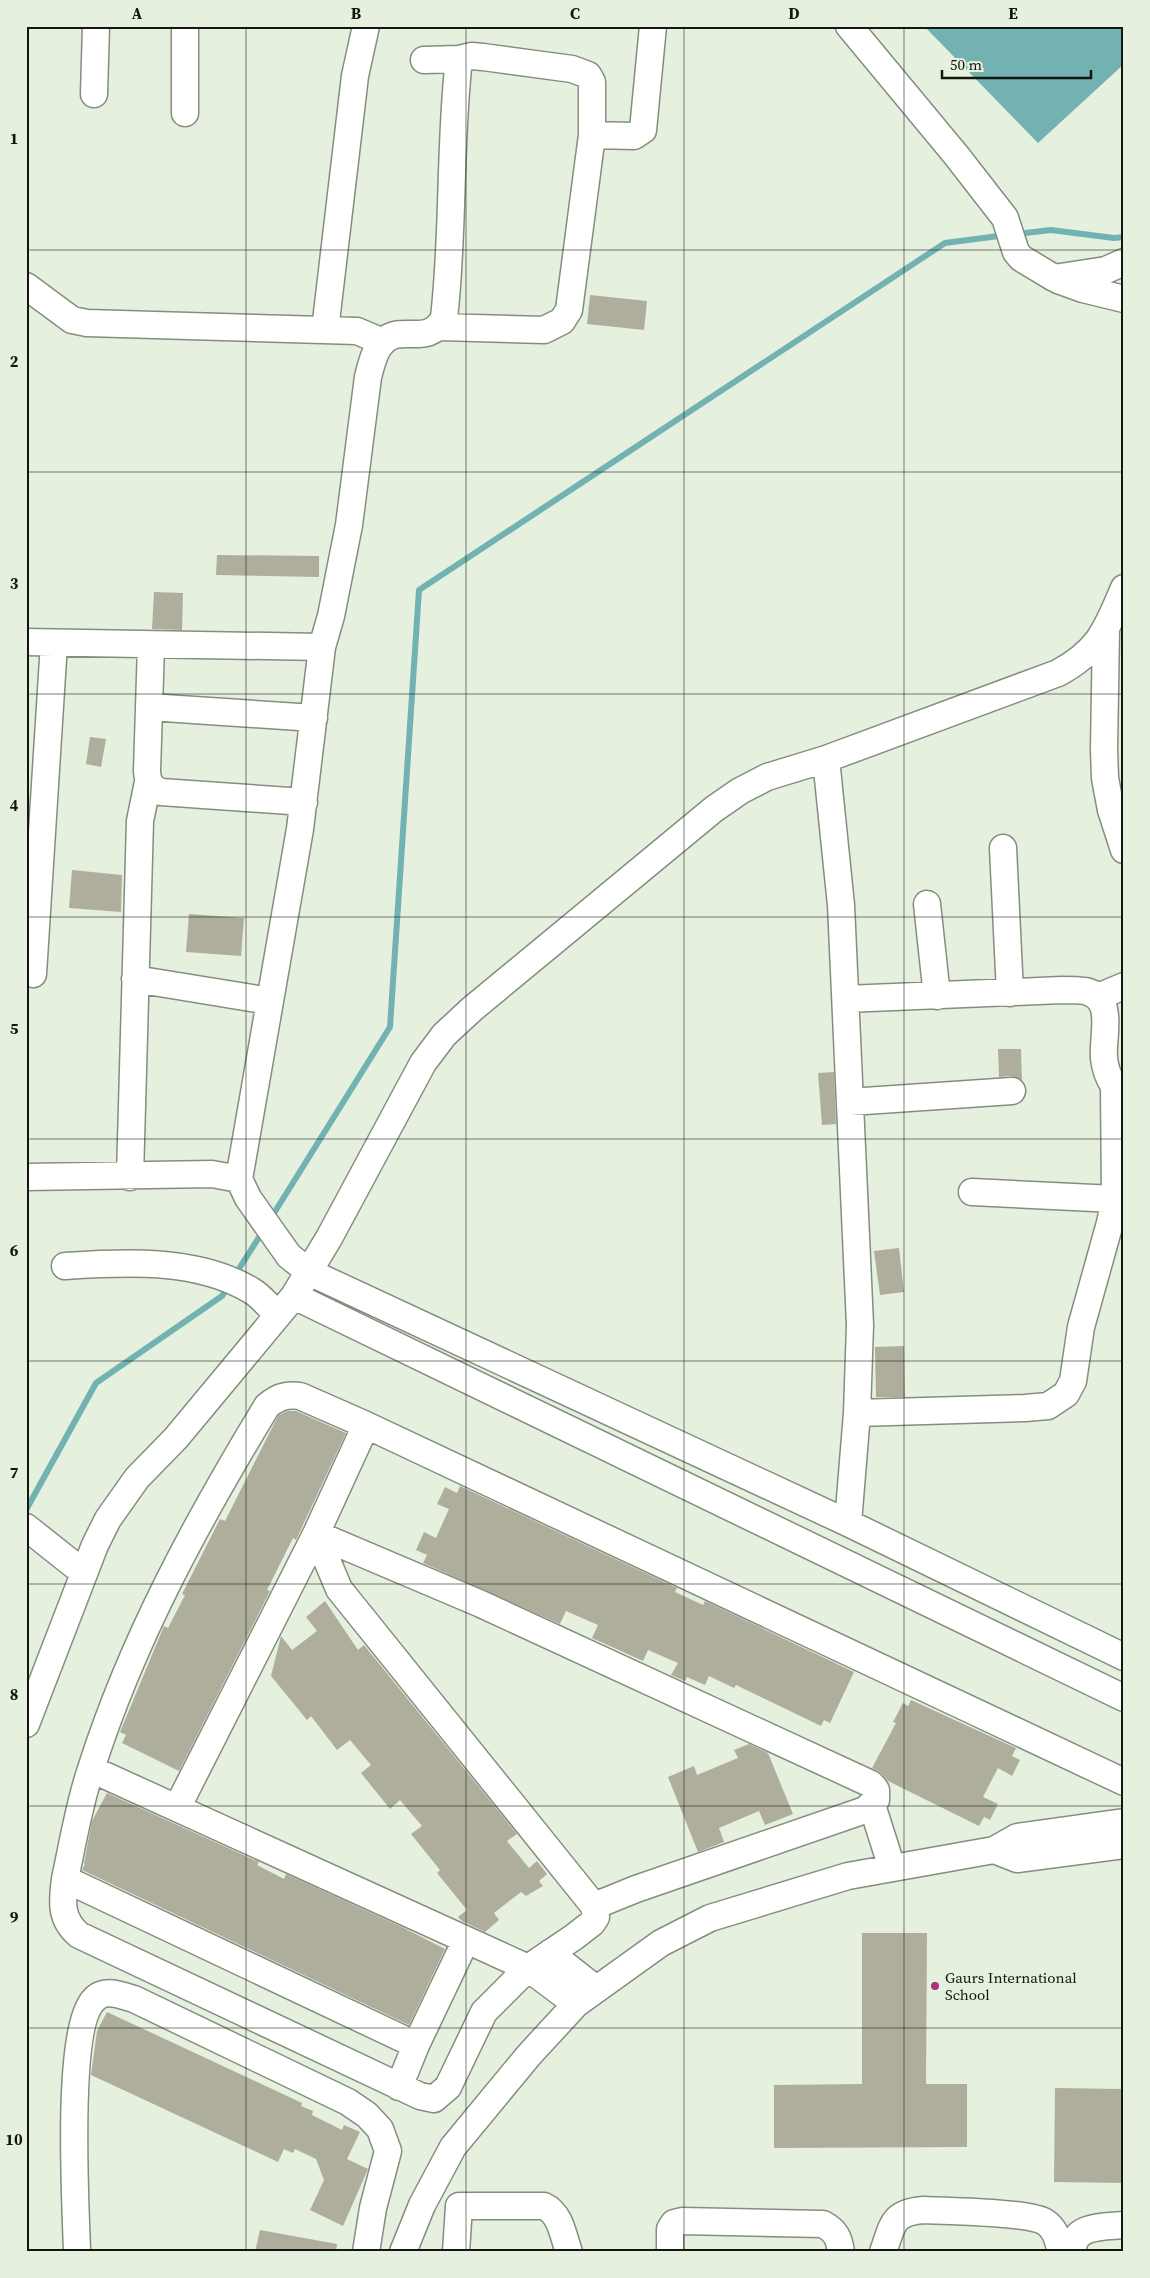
<svg xmlns="http://www.w3.org/2000/svg" width="1150" height="2278" viewBox="0 0 1150 2278" font-family="'Source Serif 4',serif">
  <style>
    .water { fill: #72b2b2 }
    .lines { fill: none; stroke-linecap: round; stroke-linejoin: round }
    .stream { stroke: #72b2b2; stroke-width: 6 }
    .building { fill: #afae9c }
    .minor-casing { stroke: #848e7f; stroke-width: 29 }
    .minor { stroke: #fff; stroke-width: 26 }
    .grid { fill: none; stroke: #131611; stroke-width: 1; stroke-opacity: 0.55 }
    .poi-dot { fill: #ab3082; stroke: #e5f0df; stroke-width: 2 }
    .labels { text-anchor: middle; dominant-baseline: central; stroke-width: 5; stroke-linejoin: round; paint-order: stroke }
    .poi-label { font-size: 15px; fill: #131611; stroke: #e5f0df; text-anchor: start }
    .neatline { fill: none; stroke: #131611; stroke-width: 2 }
    .grid-label { font-size: 16px; text-anchor: middle; font-weight: bold; fill: #131611 }
  </style>
  <rect width="100%" height="100%" fill="#e5f0df"/>
  <path class="water" d="M924,26h200v38l-86,79z"/>
  <g class="lines">
    <path class="stream" d="M1016,234l35,-4 63,8 10,-1
      M271,1218l119,-191 29,-437 526,-347 61,-8
      M235,1275l28,-44
      M26,1510l70,-127 126,-87 7,-10"/>
  </g>
  <path class="building" d="M590,295l57,6 -3,29 -57,-6z
    M217,555l102,1v21l-103,-2z
    M154,592l29,1 -1,37 -30,-1z
    M90,737l16,2 -5,28 -15,-3z
    M72,870l50,5 -1,37 -52,-4z
    M189,914l55,4 -3,38 -55,-4z
    M998,1049h23l1,32 -11,-5 -12,1z
    M834,1072l2,52 -14,1 -4,-52z
    M899,1248l5,44 -24,3 -6,-44z
    M904,1346l1,51h-29l-1,-50z
    M287,1411h9l50,22 -44,94 -6,13 -3,-2 -26,52 3,1 -91,180 -57,-28 4,-8 -6,-3 44,-106 4,2 17,-33 -3,-1 38,-75 5,2 53,-105z
    M460,1486l217,102 -2,4 28,13 2,-4 149,71 -24,51 -6,-3 -3,6 -85,-41 -2,3 -25,-12 -4,9 -18,-8 -2,4 -14,-6 7,-12 -30,-13 -5,11 -51,-23 6,-13 -32,-14 -6,13 -137,-61 4,-8 -11,-5 8,-18 12,6 13,-29 -12,-5 8,-17 12,6z
    M325,1601l33,49 6,-5 153,189 -10,7 22,27 8,-7 10,13 -8,7 4,5 -17,10 -5,-4 -27,21 5,7 -14,12 -23,-11 -4,-4 9,-7 -30,-37 3,-3 -29,-36 11,-8 -22,-26 -10,9 -29,-36 10,-8 -21,-25 -13,10 -26,-34 -4,4 -36,-44 10,-40 11,14 25,-19 -11,-14z
    M911,1700l105,48 -4,8 8,4 -8,16 -14,-8 -15,29 15,7 -8,16 -6,-3 -5,9 -91,-45 -8,-9 -8,-4 24,-45 -3,-1 10,-19 5,3z
    M749,1744l19,9 25,61 -28,11 -6,-14 -40,17 5,14 -26,10 -30,-75 26,-11 3,9 41,-17 -4,-8z
    M107,1793l152,69 -2,3 27,14 2,-5 116,53 43,22 -36,76 -327,-155 3,-6 -1,-1 8,-42z
    M862,1933h65l-1,151h41v63l-193,1v-63l88,-1z
    M107,2012l195,91 -1,3 12,5 -1,4 30,15 2,-5 16,7 -13,27 21,10 -25,57 -33,-16 14,-30 -8,-21 -21,-10 -2,4 -9,-4 -6,13 -187,-87 6,-44z
    M1055,2088l69,1v94l-70,-1z
    M260,2230l77,14 -1,8h-81z"/>
  <g class="lines">
    <defs>
      <path id="minor" d="M849,26l107,129 49,63 11,34 5,6 33,20 52,-8 18,-8
        M459,59c-10,86 -5,173 -15,259 -16,30 -44,5 -61,24 -9,8 -12,24 -15,35l-19,148 -18,91 -9,31 -22,182 -61,350 9,19 41,58 20,16 539,251 276,134
        M424,60l35,-1 13,-3 11,1 89,12 16,6 4,7v53l-23,175 -7,11 -18,9 -104,-3
        M94,94l2,-68
        M185,113v-87
        M592,135l42,1 9,-6 10,-104
        M1058,280l25,9 41,10
        M26,286l46,34 15,3 270,8 26,11
        M325,330l30,-254 11,-50
        M1106,630l-2,119 1,29 6,32 13,40
        M26,642l296,5
        M151,645l-4,126c1,12 3,16 14,21l143,10
        M149,707l165,11
        M826,759l15,146 19,420 -3,88 -9,110
        M1003,848l7,145
        M927,904l10,92
        M33,974l21,-331
        M135,979l135,22
        M1098,997l26,-11
        M846,999l216,-9c7,0 16,0 23,1 31,7 17,44 19,67 1,11 4,19 10,28l10,1
        M850,1102l162,-11
        M26,1177l186,-3 27,5
        M130,1177l10,-356 8,-39
        M972,1192l143,7
        M65,1266c61,-4 133,-8 187,25 9,5 17,16 25,23
        M294,1296l830,402
        M857,1413l168,-5 23,-2 18,-12 7,-13 8,-54 29,-104 5,-24 -1,-113
        M26,1527l58,46
        M316,1534l23,55 255,317 2,11 -4,6 -18,14 -46,31 -44,44 -36,75 -14,12 -14,-3 -341,-161c-19,-16 -17,-33 -14,-56 8,-37 14,-75 26,-110 41,-129 106,-248 176,-363 11,-9 19,-12 33,-10l66,29 758,357
        M316,1534l165,70 390,180 5,6v10l-11,10 -229,79 -42,17
        M26,1724l69,-179 13,-26 29,-41 39,-40 118,-142 35,-58 94,-175 21,-28 28,-26 242,-200 26,-18 27,-14 59,-18 232,-86c42,-23 48,-43 66,-85
        M91,1769l437,199 48,36
        M872,1805l20,63
        M177,1808l139,-274 50,-109
        M994,1850l23,9 107,-14
        M65,1879l351,166 50,-105
        M550,1953l46,36
        M399,2087l17,-42
        M77,2252c-1,-44 -13,-232 20,-255 10,-8 26,-1 37,2l214,103 19,13 13,14 8,22 -15,57 -7,44
        M403,2252l19,-47 31,-58 76,-92 47,-51 85,-61 49,-25 138,-42 146,-26 23,-13 107,-15
        M456,2252l3,-46h85c17,8 19,30 25,46
        M670,2252v-23l4,-6 8,-2 141,3c13,7 16,14 18,28
        M883,2252c10,-27 8,-39 40,-42 24,1 106,2 122,12 11,7 13,19 16,30
        M1073,2252c-1,-28 31,-25 51,-27"/>
    </defs>
    <use href="#minor" class="minor-casing"/>
    <use href="#minor" class="minor"/>
  </g>
  <path class="grid" d="M246,26v2226M466,26v2226M684,26v2226M904,26v2226M26,250h1098M26,472h1098M26,694h1098M26,917h1098M26,1139h1098M26,1361h1098M26,1584h1098M26,1806h1098M26,2028h1098"/>
  <circle class="poi-dot" cx="935" cy="1986" r="5"/>
  <g class="labels">
    <g class="poi-label">
      <text x="945" y="1977">Gaurs International<tspan x="945" dy="17">School</tspan></text>
    </g>
  </g>
  <rect width="1150" height="2278" fill="none" stroke="#e5f0df" stroke-width="55"/>
  <path d="M942 70v8h149v-8" fill="none" stroke="#131611" stroke-width="2.5"/>
  <text x="950" y="70" font-size="15" fill="#131611" stroke="#e5f0df" stroke-width="4" paint-order="stroke">50 m</text>
  <rect x="28" y="28" width="1094" height="2222" class="neatline"/>
  <g class="grid-label">
    <text x="137" y="19">A</text>
    <text x="356" y="19">B</text>
    <text x="575" y="19">C</text>
    <text x="794" y="19">D</text>
    <text x="1013" y="19">E</text>
    <text x="14" y="144">1</text>
    <text x="14" y="367">2</text>
    <text x="14" y="589">3</text>
    <text x="14" y="811">4</text>
    <text x="14" y="1034">5</text>
    <text x="14" y="1256">6</text>
    <text x="14" y="1478">7</text>
    <text x="14" y="1700">8</text>
    <text x="14" y="1923">9</text>
    <text x="14" y="2145">10</text>
  </g>
</svg>
